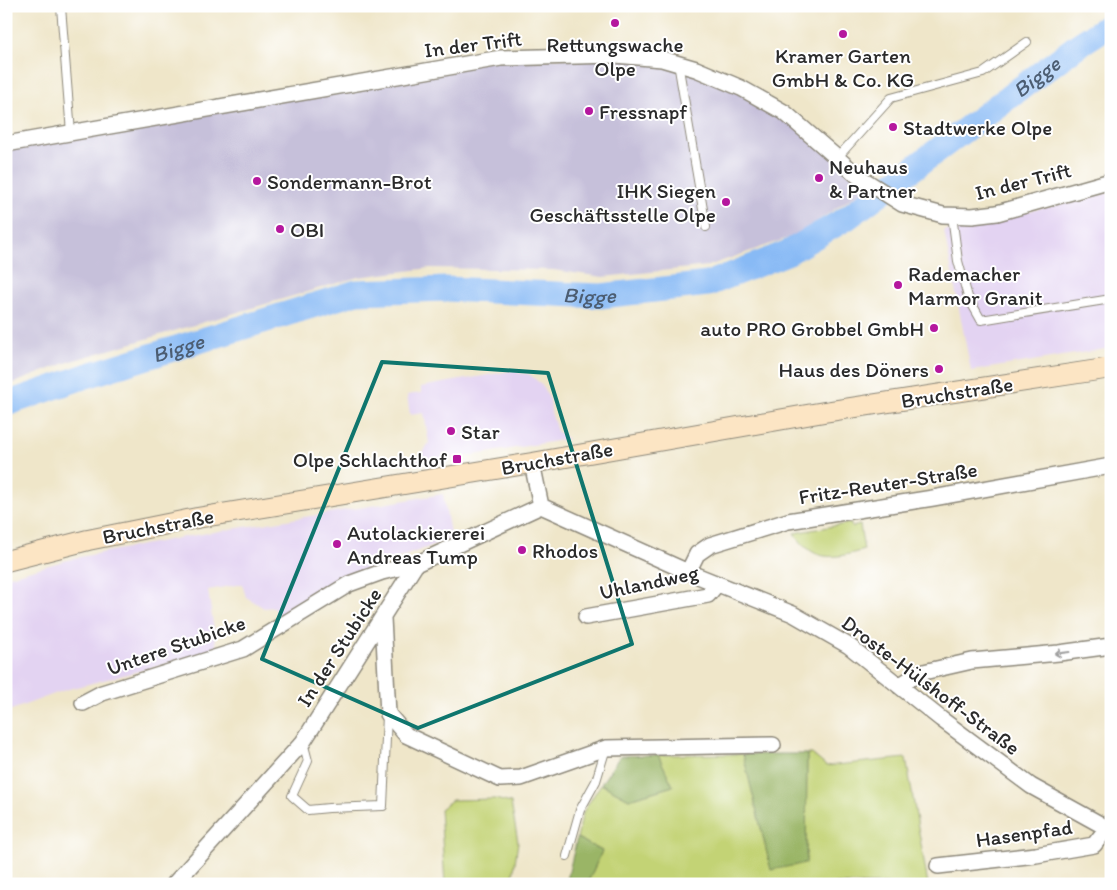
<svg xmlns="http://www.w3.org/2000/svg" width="1117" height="890" viewBox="0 0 1117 890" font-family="Itim,sans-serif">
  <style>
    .built { fill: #e3d3f2 }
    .industrial { fill: #c6c0da }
    .green { fill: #c3d375; stroke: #777f50 }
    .forest { fill: #9ab566; stroke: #627048 }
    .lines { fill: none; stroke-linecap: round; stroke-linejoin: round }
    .river { stroke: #88baf5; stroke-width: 25 }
    .service-casing { stroke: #8d887a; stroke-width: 10 }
    .minor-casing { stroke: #8d887a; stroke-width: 18 }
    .secondary-casing { stroke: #8d887a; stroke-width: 22 }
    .service { stroke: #fff; stroke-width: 8 }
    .minor { stroke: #fff; stroke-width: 15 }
    .secondary { stroke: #fce5c4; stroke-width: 20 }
    .oneway { stroke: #a0a0a0 }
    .marked { fill: none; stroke: #0f766e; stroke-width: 4; stroke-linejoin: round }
    .poi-dot { fill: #b5179e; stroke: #fff; stroke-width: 2 }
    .labels { text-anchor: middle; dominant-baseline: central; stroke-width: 4; stroke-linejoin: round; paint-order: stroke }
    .street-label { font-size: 21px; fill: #2b2b2b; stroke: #fff }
    .poi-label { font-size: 21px; fill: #2b2b2b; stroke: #fff; text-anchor: start }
    .water-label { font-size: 22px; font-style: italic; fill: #4c5d72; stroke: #fff }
  </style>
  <rect width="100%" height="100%" fill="#fff"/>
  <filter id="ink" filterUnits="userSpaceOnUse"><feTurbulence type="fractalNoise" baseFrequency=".02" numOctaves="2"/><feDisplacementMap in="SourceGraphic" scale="10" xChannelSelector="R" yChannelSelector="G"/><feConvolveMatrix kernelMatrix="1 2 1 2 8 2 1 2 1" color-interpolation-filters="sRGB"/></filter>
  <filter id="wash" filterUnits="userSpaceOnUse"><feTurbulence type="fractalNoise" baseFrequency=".0096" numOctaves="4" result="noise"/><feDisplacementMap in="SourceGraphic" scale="20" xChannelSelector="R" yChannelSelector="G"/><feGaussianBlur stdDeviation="1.12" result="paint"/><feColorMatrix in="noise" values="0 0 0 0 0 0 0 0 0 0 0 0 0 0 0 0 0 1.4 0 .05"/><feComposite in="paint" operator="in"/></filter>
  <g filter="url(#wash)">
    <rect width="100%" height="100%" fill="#efe6c9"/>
    <path class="built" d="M1111,192v156l-140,23 -27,-140z
      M516,370l2,3 11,1 12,10 9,16 1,12 6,19 11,8 -154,26 15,-22 -5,-30 -14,2 -3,-20 14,-2v-6z
      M443,494l8,45 -86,31 -82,49 -5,-3 -4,-9 -10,1 -18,-11 -4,-13 -34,6 9,61 -152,39 -59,22v-135l69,-19 109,-21z"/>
    <path class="industrial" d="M501,58l161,1 122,53 83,76 -73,48 -86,30 -105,11 -50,-7 -123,-2 -72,9 -287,84 -65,25v-242z"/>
    <path class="green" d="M851,523l1,4 8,-2 4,25c-31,9 -50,13 -70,-17z
      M743,754l28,115 35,-6 1,-109h5l14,12 80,-8 22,126h-341l15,-33 -25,-13 6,-26 18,-28 28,15 44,-13 -15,-31z
      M495,799l16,4 7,39 -6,42h-67l-5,-75 12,-9z"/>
    <path class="forest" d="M743,754h64l-1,109 -35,7z
      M658,755l15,31 -44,13 -28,-15 19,-28z
      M577,838l25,13 -15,33h-21z"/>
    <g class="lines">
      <path class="river" id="s1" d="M6,404l80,-28 271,-84 89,-3 155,7 107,-12 81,-32 58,-34 230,-172 34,-22"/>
    </g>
  </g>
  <g filter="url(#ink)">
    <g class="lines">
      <defs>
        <path id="service" d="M61,7l10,126
          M678,63l28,164
          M837,158l54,-60 92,-25 44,-31
          M952,215l6,46 10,36 13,23 130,-21
          M303,742l5,19 -16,35 16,14 21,-2 54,-2 4,-91
          M567,856l13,-46 16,-29 10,-33"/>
        <path id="minor" d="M6,144l495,-86 114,-3 47,4 34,10 45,19 43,24 74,64 44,28 41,11 29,1 25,-3 114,-32
          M532,463l9,43 147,66 105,42 56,32 92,73 90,67 76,42 4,1
          M688,572l9,-18 13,-9 78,-24 145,-23 178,-32
          M586,617l122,-22 9,-11
          M383,618l5,96 18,21 94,44 21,-1 85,-30 167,-3
          M899,686l20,-13 53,-12 87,-8 52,-7
          M83,703l19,-10 141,-44 106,-65 33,-12 34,-8
          M938,866l98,-11 58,-10 13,-17
          M174,884l129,-142 113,-178 125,-58"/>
        <path id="secondary" d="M6,561l82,-21 109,-22 335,-55 292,-51 287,-44"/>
      </defs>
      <use href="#service" class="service-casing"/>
      <use href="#minor" class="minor-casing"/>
      <use href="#secondary" class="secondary-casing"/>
      <use href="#service" class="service"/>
      <use href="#minor" class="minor"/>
      <use href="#secondary" class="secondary"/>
    </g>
    <defs><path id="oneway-shaft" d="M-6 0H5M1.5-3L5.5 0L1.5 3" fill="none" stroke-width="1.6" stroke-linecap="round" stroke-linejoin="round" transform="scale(1.25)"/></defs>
    <use class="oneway" href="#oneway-shaft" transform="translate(1062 653) rotate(173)"/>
  </g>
  <path class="marked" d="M382,362l166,11 84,271 -214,84 -156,-69z"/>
  <g class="poi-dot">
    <circle cx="615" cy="23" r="5"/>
    <circle cx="843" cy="34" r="5"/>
    <circle cx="589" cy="111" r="5"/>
    <circle cx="893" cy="127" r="5"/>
    <circle cx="819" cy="178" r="5"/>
    <circle cx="257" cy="181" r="5"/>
    <circle cx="726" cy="202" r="5"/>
    <circle cx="280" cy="229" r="5"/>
    <circle cx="898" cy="285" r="5"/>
    <circle cx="934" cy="328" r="5"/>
    <circle cx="939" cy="369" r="5"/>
    <circle cx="451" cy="431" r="5"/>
    <rect x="452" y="454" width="10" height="10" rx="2.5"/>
    <circle cx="337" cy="544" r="5"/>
    <circle cx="522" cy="550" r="5"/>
  </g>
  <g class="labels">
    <g class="street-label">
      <text transform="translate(473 44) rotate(-7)">In der Trift</text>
      <text transform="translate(1023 181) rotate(-14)">In der Trift</text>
      <text transform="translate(957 392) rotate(-9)">Bruchstraße</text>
      <text transform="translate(557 458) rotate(-10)">Bruchstraße</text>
      <text transform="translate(888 483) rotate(-9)">Fritz-Reuter-Straße</text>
      <text transform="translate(158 526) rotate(-11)">Bruchstraße</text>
      <text transform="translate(649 582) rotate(-12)">Uhlandweg</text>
      <text transform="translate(176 645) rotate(-19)">Untere Stubicke</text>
      <text transform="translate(339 647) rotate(-57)">In der Stubicke</text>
      <text transform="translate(931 685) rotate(37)">Droste-Hülshoff-Straße</text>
      <text transform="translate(1024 833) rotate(-8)">Hasenpfad</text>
    </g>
    <g class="poi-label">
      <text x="615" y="44" text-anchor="middle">Rettungswache<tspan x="615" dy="24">Olpe</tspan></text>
      <text x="843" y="55" text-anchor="middle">Kramer Garten<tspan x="843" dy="24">GmbH &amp; Co. KG</tspan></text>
      <text x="599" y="111">Fressnapf</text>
      <text x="903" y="127">Stadtwerke Olpe</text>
      <text x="829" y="166">Neuhaus<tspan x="829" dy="24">&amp; Partner</tspan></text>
      <text x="267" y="181">Sondermann-Brot</text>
      <text x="716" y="190" text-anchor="end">IHK Siegen<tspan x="716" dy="24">Geschäftsstelle Olpe</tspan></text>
      <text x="290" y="229">OBI</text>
      <text x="908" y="273">Rademacher<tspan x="908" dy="24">Marmor Granit</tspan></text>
      <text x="924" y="328" text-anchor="end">auto PRO Grobbel GmbH</text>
      <text x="929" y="369" text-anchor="end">Haus des Döners</text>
      <text x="461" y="431">Star</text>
      <text x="447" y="459" text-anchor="end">Olpe Schlachthof</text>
      <text x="347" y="532">Autolackiererei<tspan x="347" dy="24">Andreas Tump</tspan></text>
      <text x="532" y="550">Rhodos</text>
    </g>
    <g class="water-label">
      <text stroke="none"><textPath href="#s1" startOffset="1111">Bigge</textPath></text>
      <text stroke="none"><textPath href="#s1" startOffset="601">Bigge</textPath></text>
      <text stroke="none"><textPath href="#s1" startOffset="181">Bigge</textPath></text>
    </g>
  </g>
  <rect width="1117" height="890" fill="none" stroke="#fff" stroke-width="25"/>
</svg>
